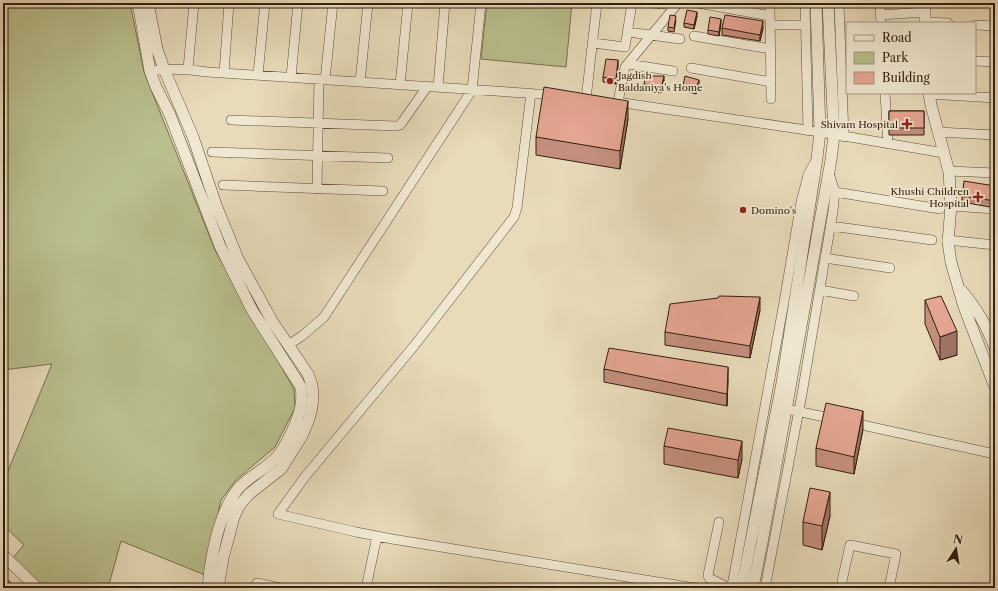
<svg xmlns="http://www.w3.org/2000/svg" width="998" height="591" viewBox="0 0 998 591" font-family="'Libre Caslon Text',serif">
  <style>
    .green { fill: #b9bf8d; stroke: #766f4e }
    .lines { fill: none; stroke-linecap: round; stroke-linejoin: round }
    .minor-casing { stroke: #614e39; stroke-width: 10 }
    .tertiary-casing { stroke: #614e39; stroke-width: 12 }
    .trunk-casing { stroke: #341f0e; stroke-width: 16 }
    .minor { stroke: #f0e8d2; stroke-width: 9 }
    .tertiary { stroke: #f0e8d2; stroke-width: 11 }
    .trunk { stroke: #e4be7d; stroke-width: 15 }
    .wall { fill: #c58f7e; stroke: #341f0e }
    .shaded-wall { fill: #a07467; stroke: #341f0e }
    .building { fill: #e5a693; stroke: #341f0e }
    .poi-dot { fill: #8f2418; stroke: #f0e8d2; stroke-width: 1.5 }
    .labels { text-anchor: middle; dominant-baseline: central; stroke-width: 3.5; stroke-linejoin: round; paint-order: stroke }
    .poi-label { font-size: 10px; fill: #341f0e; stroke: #f0e8d2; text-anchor: start }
  </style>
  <rect width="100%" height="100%" fill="#e8dbba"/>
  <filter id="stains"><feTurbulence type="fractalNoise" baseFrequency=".005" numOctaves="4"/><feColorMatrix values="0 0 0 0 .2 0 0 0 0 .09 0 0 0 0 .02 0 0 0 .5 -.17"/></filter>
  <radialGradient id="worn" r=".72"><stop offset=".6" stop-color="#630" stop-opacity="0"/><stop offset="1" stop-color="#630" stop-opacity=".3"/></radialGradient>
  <path class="green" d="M3,3h127l14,69 71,178 79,139 1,19 -20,39 -39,33 -15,20 -16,75 -84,-34 -13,47h-63l-34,-28 13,-15 -21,-20v-42l49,-119 -49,6z
    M487,3h85l-6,64 -85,-8z"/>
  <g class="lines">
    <defs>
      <path id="minor" d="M652,3l24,2
        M698,3l72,13
        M770,3l1,96
        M805,3l3,128
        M839,3l5,134
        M880,3l1,20
        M880,15l45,-3
        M925,22l23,1
        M770,25h36
        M975,25l20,1
        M628,32l52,7
        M694,36l77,13
        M593,43l32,4 7,-44
        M975,61l20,1
        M628,64l45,7
        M691,68l80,14
        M188,69l6,-66
        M150,71c19,-3 38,-2 57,1l348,23
        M224,73l5,-70
        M258,75l7,-72
        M291,77l7,-74
        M325,80l8,-77
        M360,82l8,-79
        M400,85l8,-82
        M438,87l7,-84
        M531,93l-14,115 -3,9 -100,129 -110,132 -26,36 78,18 36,7 303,49
        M885,93l3,51
        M929,94l66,4
        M586,99l11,-96
        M617,102l203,30 124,21
        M618,102l7,-35 53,-64
        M231,120l165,6 4,-1 3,-4 24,-34
        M938,132l57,3
        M212,152l176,6
        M949,171l46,2
        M223,185l160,6
        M317,189l2,-110
        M835,192l105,17
        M951,206l44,3
        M831,226l101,14
        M947,240l48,5
        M825,258l65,10
        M820,290l34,6
        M288,345l14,-9 22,-19 148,-227 9,-87
        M787,409l47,10
        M853,423l142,31
        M719,522l-11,53 1,3 21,10
        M842,581l8,-36 46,9 -7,34
        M257,583l23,5
        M732,586l52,-284 17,-100 7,-27 7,-13
        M366,588l11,-52
        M765,588l37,-194 31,-183 2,-19 -6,-19"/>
      <path id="tertiary" d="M138,3l12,68 6,16 14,28 15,39 35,92 32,64 49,77c1,6 1,12 0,18 -2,14 -16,44 -26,54 -11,11 -29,19 -38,31 -18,23 -27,69 -29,98
        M148,3l9,46 7,20 29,68 23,68 22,54 34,62 36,53 4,11 1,10 -1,12 -3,12 -7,17 -21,33 -32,25 -10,12 -5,11 -11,41 -5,30
        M925,3v20
        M929,93l2,12 18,67 2,34 -3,36 3,20 13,45 31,80
        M962,291c16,19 24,34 33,57
        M3,555l34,33
        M743,581l39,-198 35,-225 3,-26 -4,-129
        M753,587l9,-44 69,-383 3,-25 -6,-132
        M730,588c4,-7 11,-9 18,-5"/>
      <path id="trunk" d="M3,586l2,2"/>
    </defs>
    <use href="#minor" class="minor-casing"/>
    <use href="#tertiary" class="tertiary-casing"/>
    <use href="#trunk" class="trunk-casing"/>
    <use href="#minor" class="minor"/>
    <use href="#tertiary" class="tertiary"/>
    <use href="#trunk" class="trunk"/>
  </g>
  <path class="wall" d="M697,16l-3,13 -10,-2v-4z
    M676,20l-2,12 -6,-1v-4z
    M721,23l-2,13 -11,-2v-4z
    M722,28h41l-3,13 -38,-6z
    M618,65l-2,19 -13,-2v-5z
    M664,80l-3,13 -17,-4v-5z
    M699,84l-3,10 -13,-4v-4z
    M889,111h35v24h-35z
    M628,119l-8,50 -84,-14v-18z
    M995,186v22l-33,-6v-6z
    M925,300l32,55 -17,5 -15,-36z
    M760,310l-10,48 -85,-13v-13z
    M604,369l124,10 -1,27 -123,-24z
    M863,429l-9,45 -38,-8v-18z
    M664,446l78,13 -4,19 -74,-14z
    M830,516l-8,34 -19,-5v-23z"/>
  <path class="shaded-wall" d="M697,12v4l-3,13v-4z
    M721,19v4l-2,13v-4z
    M763,21v7l-3,13v-6z
    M618,60v5l-2,19v-5z
    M664,76v4l-3,13v-4z
    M699,80v4l-3,10v-4z
    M628,101v18l-8,50v-18z
    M760,297v13l-10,48v-12z
    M957,331v24l-17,5v-23z
    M728,367v12l-1,27v-12z
    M863,411v18l-9,45v-17z
    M742,441v18l-4,19v-18z
    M830,492v24l-8,34v-24z"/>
  <path class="building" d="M687,10l10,2 -3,13 -10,-2z
    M670,15l6,1 -2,12 -6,-1z
    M725,15l38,6 -3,14 -38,-7z
    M710,17l11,2 -2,13 -11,-2z
    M606,59l12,1 -2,19 -13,-2z
    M646,76h18l-3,13 -17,-5z
    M685,76l14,4 -3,10 -13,-4z
    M544,87l84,14 -8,50 -84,-14z
    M889,111h35v17h-35z
    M964,181l31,5v15l-33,-5z
    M719,296l41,1 -10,49 -85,-14 5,-28 48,-6z
    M941,296l16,35 -17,6 -15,-37z
    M609,348l119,19 -1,27 -123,-25z
    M826,403l37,8 -9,46 -38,-9z
    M668,428l74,13 -4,19 -74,-14z
    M810,488l20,4 -8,34 -19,-4z"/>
  <g class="poi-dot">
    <circle cx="610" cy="81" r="4"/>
    <path d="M905 118h4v4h4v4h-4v4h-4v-4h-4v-4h4z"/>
    <path d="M976 191h4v4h4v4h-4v4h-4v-4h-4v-4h4z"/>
    <circle cx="743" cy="210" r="4"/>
  </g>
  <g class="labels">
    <g class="poi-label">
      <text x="618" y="75">Jagdish<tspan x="618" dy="12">Baldaniya's Home</tspan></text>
      <text x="898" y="124" text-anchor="end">Shivam Hospital</text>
      <text x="969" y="191" text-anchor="end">Khushi Children<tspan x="969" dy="12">Hospital</tspan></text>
      <text x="751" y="210">Domino's</text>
    </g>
  </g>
  <rect width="998" height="591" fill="none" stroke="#e8dbba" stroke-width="16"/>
  <rect x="4" y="4" width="990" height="583" fill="none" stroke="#341f0e" stroke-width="2"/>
  <rect x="8" y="8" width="982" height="575" fill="none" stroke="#341f0e"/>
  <rect x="846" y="22" width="130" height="72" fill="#f0e8d2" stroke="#a59884"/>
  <rect x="854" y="35" width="20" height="6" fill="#f0e8d2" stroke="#a59884"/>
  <text x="882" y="42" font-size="12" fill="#341f0e">Road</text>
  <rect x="854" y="52" width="20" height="12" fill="#b9bf8d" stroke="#a59884"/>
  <text x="882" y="62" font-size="12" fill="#341f0e">Park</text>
  <rect x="854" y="72" width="20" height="12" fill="#e5a693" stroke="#a59884"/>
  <text x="882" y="82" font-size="12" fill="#341f0e">Building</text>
  <g transform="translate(956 549) rotate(12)" stroke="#f0e8d2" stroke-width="3" paint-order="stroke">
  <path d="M0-3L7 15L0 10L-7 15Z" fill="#341f0e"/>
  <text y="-6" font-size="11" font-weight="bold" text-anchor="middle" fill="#341f0e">N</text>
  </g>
  <rect width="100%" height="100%" filter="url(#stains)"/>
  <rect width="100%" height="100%" fill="url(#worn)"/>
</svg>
